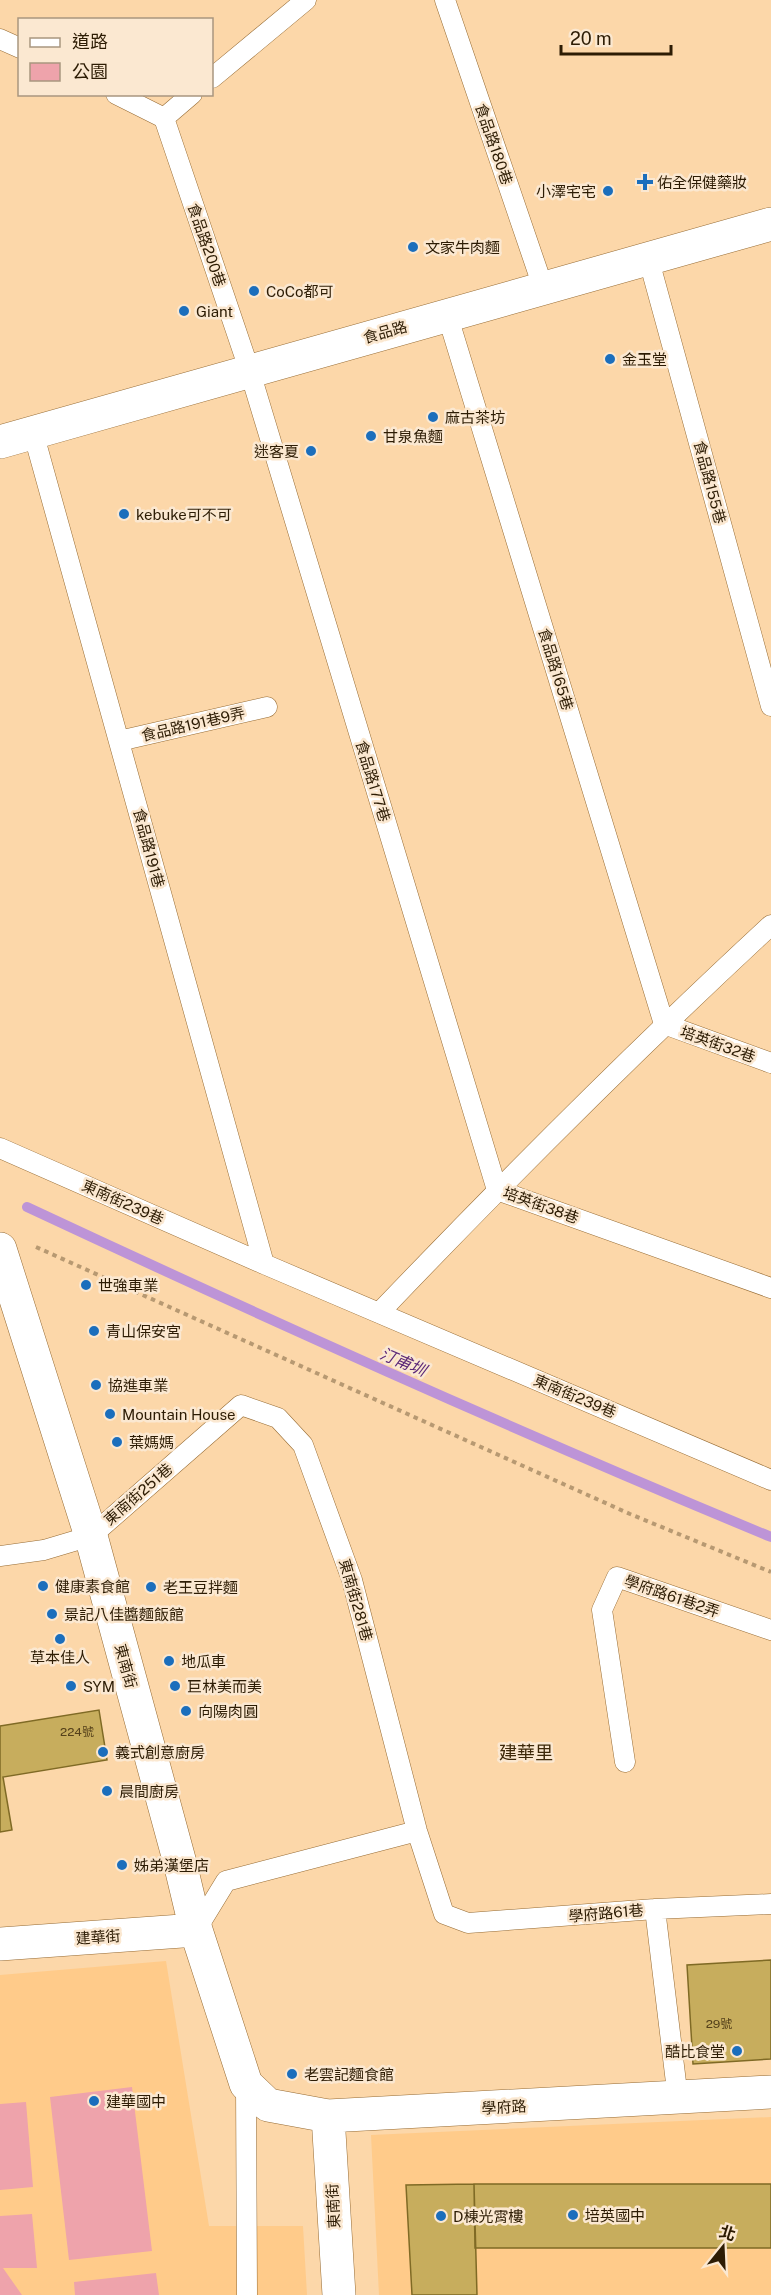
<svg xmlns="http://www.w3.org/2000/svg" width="771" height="2295" viewBox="0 0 771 2295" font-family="'Public Sans','Noto Sans TC',sans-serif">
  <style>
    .built { fill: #ffcb8a }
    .green { fill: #eea3ab }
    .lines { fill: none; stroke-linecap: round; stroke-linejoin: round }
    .stream { stroke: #bd94d7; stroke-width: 10 }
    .building { fill: #c7ad5d; stroke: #7f6a25; stroke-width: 1.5 }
    .service-casing { stroke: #966b33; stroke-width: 21 }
    .minor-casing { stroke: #966b33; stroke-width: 34 }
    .tertiary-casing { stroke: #966b33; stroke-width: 34 }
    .path { stroke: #b79972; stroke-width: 4; stroke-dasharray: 4.5 4.5; stroke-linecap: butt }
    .service { stroke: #fff; stroke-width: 20 }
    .minor { stroke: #fff; stroke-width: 33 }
    .tertiary { stroke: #fff; stroke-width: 33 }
    .poi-dot { fill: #1b6ebc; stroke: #fbe8d1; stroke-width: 2 }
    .labels { text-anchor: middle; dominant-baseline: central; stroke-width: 5; stroke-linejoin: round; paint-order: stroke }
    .number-label { font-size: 12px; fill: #54401a }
    .street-label { font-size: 15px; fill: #2d1c04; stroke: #fbe8d1 }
    .poi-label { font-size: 15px; fill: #2d1c04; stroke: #fbe8d1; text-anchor: start }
    .water-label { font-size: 16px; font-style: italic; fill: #5c2878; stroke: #fbe8d1 }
    .quarter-label { font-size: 18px; fill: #3d2809; stroke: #fbe8d1 }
  </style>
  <rect width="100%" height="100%" fill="#fcd7a9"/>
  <path class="built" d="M166,1961l43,265h94l4,69h-307v-320z
    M771,2117v178h-392l-8,-160z"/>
  <path class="green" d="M132,2087l20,164 -83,9 -19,-163z
    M26,2102l7,85 -33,3v-86z
    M32,2214l5,54h-34l19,27h-22v-79z
    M156,2273l3,22h-84l-1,-13z"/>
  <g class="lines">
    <path class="stream" d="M27,1207c246,115 493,226 744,330"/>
  </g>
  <path class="building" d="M99,1710l8,50 -104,17 9,53 -12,2v-106z
    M771,1960v99l-78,5 -6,-99z
    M474,2184l3,111h-65l-6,-110z
    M474,2184h297v64h-296z"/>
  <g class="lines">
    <defs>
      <path id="service" d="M445,0l98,287
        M0,39l20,9
        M212,78l94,-78
        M116,94l48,24
        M164,118l86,254 247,818
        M164,118l28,-24
        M648,257l123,449
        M447,314l217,710
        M33,432l231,832
        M119,741l148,-34
        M664,1024l107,39
        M0,1148l264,116 507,216
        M497,1190l274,98
        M379,1313c127,-133 257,-263 392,-388
        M0,1556l44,-6 47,-14 150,-131 37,13 25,27 49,135 65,251 27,83 24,9 187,-14 116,-5
        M625,1762l-23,-152 15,-33 154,53
        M655,1909l23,190
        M196,1930l30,-49 191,-50
        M246,2084l1,211"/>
      <path id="minor" d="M0,1249l91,287 89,327 16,67 50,154 22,21 60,11 443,-24
        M0,1944l196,-14
        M328,2116l11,179"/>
      <path id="tertiary" d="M0,442l771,-218"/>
    </defs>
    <use href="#service" class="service-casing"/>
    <use href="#minor" class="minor-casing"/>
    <use href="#tertiary" class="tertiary-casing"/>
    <path class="path" d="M36,1247l594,267 141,58"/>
    <use href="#service" class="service"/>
    <use href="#minor" class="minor"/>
    <use href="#tertiary" class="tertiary"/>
  </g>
  <g class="poi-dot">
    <path d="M642 173h6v6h6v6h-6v6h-6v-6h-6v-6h6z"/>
    <circle cx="608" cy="191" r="6"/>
    <circle cx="413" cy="247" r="6"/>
    <circle cx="254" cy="291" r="6"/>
    <circle cx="184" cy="311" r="6"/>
    <circle cx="610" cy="359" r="6"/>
    <circle cx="433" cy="417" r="6"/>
    <circle cx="371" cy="436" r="6"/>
    <circle cx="311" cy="451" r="6"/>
    <circle cx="124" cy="514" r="6"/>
    <circle cx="86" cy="1285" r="6"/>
    <circle cx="94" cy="1331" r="6"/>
    <circle cx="96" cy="1385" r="6"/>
    <circle cx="110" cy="1414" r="6"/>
    <circle cx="117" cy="1442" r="6"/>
    <circle cx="43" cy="1586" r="6"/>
    <circle cx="151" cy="1587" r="6"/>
    <circle cx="52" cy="1614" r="6"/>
    <circle cx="60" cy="1639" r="6"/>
    <circle cx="169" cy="1661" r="6"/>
    <circle cx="71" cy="1686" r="6"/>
    <circle cx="175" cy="1686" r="6"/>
    <circle cx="186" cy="1711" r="6"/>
    <circle cx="103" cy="1752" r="6"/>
    <circle cx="107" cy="1791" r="6"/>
    <circle cx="122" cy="1865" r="6"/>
    <circle cx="737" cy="2051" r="6"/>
    <circle cx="292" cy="2074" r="6"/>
    <circle cx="94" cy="2101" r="6"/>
    <circle cx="573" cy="2215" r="6"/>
    <circle cx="441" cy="2216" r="6"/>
  </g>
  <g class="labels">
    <g class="number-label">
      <text x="77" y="1732">224號</text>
      <text x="719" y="2024">29號</text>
    </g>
    <g class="street-label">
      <text transform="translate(494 144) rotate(71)">食品路180巷</text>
      <text transform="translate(207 245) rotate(71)">食品路200巷</text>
      <text transform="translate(385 332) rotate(-16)">食品路</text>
      <text transform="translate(710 482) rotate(75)">食品路155巷</text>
      <text transform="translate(556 669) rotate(73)">食品路165巷</text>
      <text transform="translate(193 724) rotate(-13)">食品路191巷9弄</text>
      <text transform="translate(373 781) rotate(73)">食品路177巷</text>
      <text transform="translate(149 848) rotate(75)">食品路191巷</text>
      <text transform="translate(718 1044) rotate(20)">培英街32巷</text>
      <text transform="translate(123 1202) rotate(24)">東南街239巷</text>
      <text transform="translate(541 1205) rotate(20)">培英街38巷</text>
      <text transform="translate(575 1396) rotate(23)">東南街239巷</text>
      <text transform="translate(138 1494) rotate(-41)">東南街251巷</text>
      <text transform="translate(672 1596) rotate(19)">學府路61巷2弄</text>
      <text transform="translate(356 1600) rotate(74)">東南街281巷</text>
      <text transform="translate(126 1666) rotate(75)">東南街</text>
      <text transform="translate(606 1913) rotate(-5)">學府路61巷</text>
      <text transform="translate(98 1937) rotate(-4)">建華街</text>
      <text transform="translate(504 2107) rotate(-3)">學府路</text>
      <text transform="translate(333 2206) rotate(-93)">東南街</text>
    </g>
    <g class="poi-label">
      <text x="657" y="182">佑全保健藥妝</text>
      <text x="596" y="191" text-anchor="end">小澤宅宅</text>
      <text x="425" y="247">文家牛肉麵</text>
      <text x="266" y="291">CoCo都可</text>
      <text x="196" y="311">Giant</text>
      <text x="622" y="359">金玉堂</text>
      <text x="445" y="417">麻古茶坊</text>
      <text x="383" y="436">甘泉魚麵</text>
      <text x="299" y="451" text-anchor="end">迷客夏</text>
      <text x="136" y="514">kebuke可不可</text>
      <text x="98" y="1285">世強車業</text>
      <text x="106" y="1331">青山保安宮</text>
      <text x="108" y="1385">協進車業</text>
      <text x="122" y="1414">Mountain House</text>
      <text x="129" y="1442">葉媽媽</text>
      <text x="55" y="1586">健康素食館</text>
      <text x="163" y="1587">老王豆拌麵</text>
      <text x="64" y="1614">景記八佳醬麵飯館</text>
      <text x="60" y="1657" text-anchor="middle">草本佳人</text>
      <text x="181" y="1661">地瓜車</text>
      <text x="83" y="1686">SYM</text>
      <text x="187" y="1686">巨林美而美</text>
      <text x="198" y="1711">向陽肉圓</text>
      <text x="115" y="1752">義式創意廚房</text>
      <text x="119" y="1791">晨間廚房</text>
      <text x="134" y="1865">姊弟漢堡店</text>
      <text x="725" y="2051" text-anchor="end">酷比食堂</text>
      <text x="304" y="2074">老雲記麵食館</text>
      <text x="106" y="2101">建華國中</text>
      <text x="585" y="2215">培英國中</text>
      <text x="453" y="2216">D棟光霄樓</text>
    </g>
    <g class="water-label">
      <text transform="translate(403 1362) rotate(23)">汀甫圳</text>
    </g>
    <g class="quarter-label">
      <text x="526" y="1752">建華里</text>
    </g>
  </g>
  <rect x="18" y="18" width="195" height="78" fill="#fbe8d1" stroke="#a9967f" stroke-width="1.5"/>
  <rect x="30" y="38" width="30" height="9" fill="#ffffff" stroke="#a9967f" stroke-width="1.5"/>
  <text x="72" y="48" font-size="18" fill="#2d1c04">道路</text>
  <rect x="30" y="63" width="30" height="18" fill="#eea3ab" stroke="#a9967f" stroke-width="1.5"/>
  <text x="72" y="78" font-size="18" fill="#2d1c04">公園</text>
  <g transform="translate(723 2247) rotate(18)" stroke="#fbe8d1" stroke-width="4.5" paint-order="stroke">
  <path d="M0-4.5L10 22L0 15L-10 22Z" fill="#2d1c04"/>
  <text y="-9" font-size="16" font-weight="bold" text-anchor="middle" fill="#2d1c04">北</text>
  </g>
  <path d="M561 45v9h110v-9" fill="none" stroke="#2d1c04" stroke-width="3"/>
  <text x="570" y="45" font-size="18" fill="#2d1c04" stroke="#fbe8d1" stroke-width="4.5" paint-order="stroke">20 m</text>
</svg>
